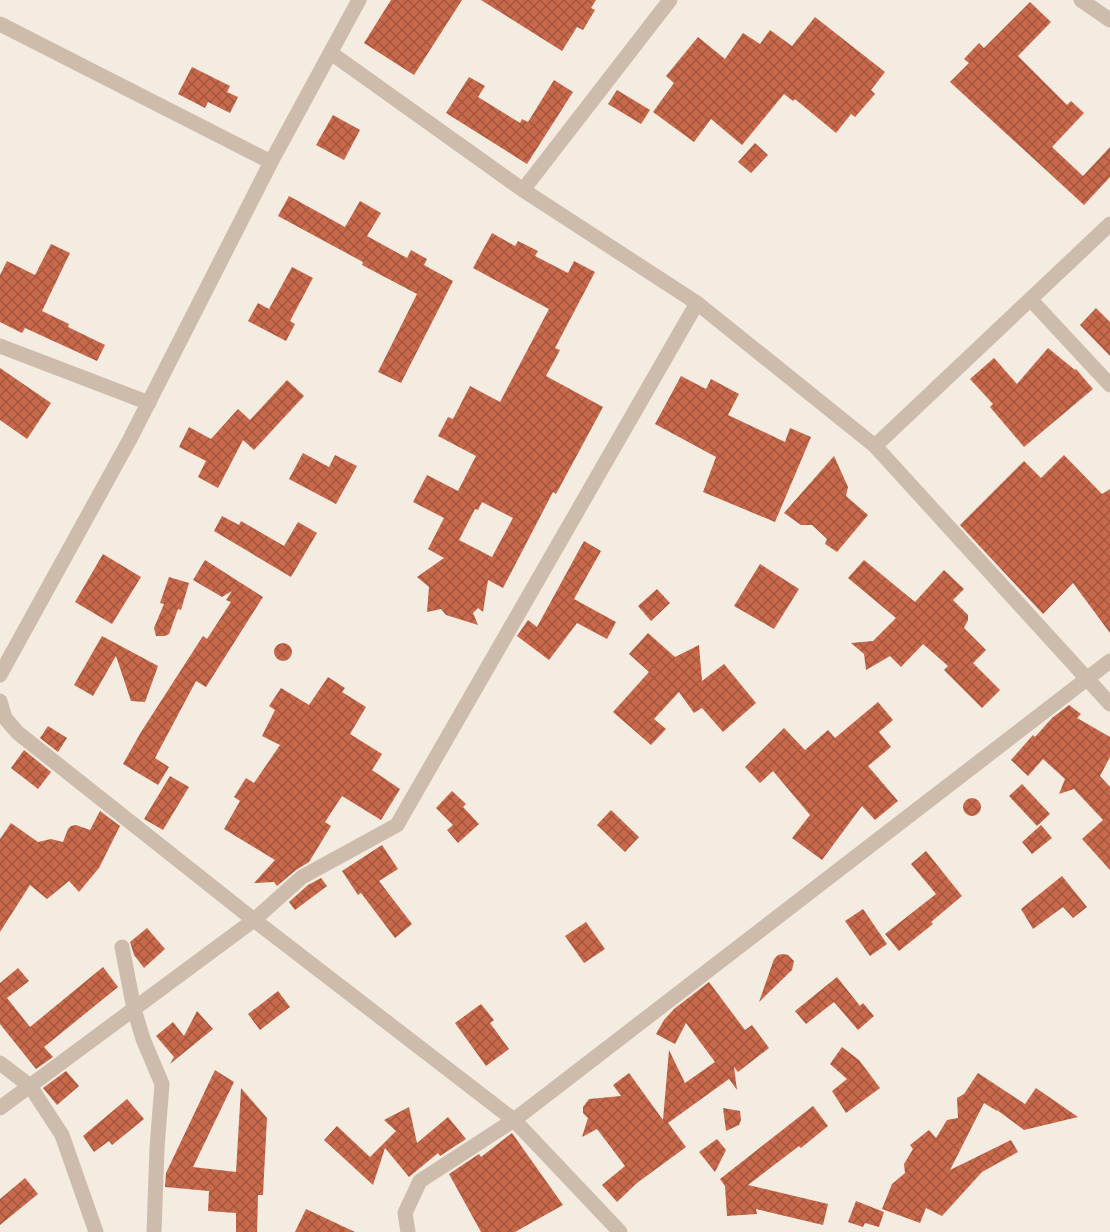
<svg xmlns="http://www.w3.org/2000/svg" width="1110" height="1232" viewBox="0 0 1110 1232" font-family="Inter,sans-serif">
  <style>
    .building { fill: url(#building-cross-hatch); fill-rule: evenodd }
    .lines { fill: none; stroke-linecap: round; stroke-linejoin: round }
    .minor { stroke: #cdbbac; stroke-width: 15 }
  </style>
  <defs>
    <pattern id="building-cross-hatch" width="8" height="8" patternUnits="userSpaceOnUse" patternTransform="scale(1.5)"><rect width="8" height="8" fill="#c8694b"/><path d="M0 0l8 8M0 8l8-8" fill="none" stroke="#a4573f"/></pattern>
  </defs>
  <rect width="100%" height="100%" fill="#f4ebe1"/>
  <path class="building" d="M391,0h71l-48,75 -50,-32z
    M481,0h115l-5,8 4,2 -12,20 -6,-3 -15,24z
    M1030,2l21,20 -33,34 49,49 4,-4 13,12 -32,34 31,29 27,-29v30l-26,28 -134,-123 19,-19 -5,-4 15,-16 5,5z
    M815,17l70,55 -14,18 4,4 -20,23 -4,-3 -15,19 -41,-34 -2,2 -9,-7 -42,51 -31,-26 -17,23 -41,-30 21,-29 -8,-7 32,-39 27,22 18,-26 17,11 10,-14 22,16z
    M192,67l38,19 -3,6 11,5 -8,16 -22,-11 -3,6 -27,-14z
    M469,77l16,9 -7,11 42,26 2,-4 6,3 26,-42 19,12 -46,72 -81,-51z
    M617,90l33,20 -9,14 -33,-20z
    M333,115l27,15 -16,30 -28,-15z
    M755,143l13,12 -17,18 -13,-11z
    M289,196l56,31 15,-26 21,12 -14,23 40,22 4,-8 16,9 -3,6 29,16 -52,102 -23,-11 39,-78 -55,-29 1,-3 -85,-46z
    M492,233l23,13 3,-5 20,10 -3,5 33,17 6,-12 21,11 -40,76 5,2 -14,26 57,31 -47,87 -3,-2 -50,96 -15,-8 -5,32 -5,-4 -5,5 5,12 -32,-10 -5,-6 -14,3 2,-25 -12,-10 27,-19 -16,-9 16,-31 -31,-16 14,-27 31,16 18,-35 -38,-20 10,-19 5,2 17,-33 30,16 49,-93 -76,-41zM482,502l31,16 -21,39 -33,-17 16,-31 3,1z
    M51,244l19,9 -28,58 27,13 -1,3 37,18 -8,16 -72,-33 -3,5 -22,-11v-47l7,-14 28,14z
    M292,267l21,11 -23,43 5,3 -9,17 -38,-20 10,-18 11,6z
    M1096,308l14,14v34l-30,-31z
    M1048,348l27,22 1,-1 17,20 -69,58 -34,-40 3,-3 -23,-25 24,-21 23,26z
    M0,368l51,35 -24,36 -27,-19z
    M681,376l25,13 5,-10 28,15 -11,21 57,27 5,-14 21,9 -36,85 -72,-30 13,-35 -61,-33z
    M287,380l17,16 -50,54 -11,-10 -25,48 -20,-11 8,-16 -27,-14 10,-20 22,12 27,-30 12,11z
    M303,453l26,14 6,-12 22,11 -21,38 -47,-25z
    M1064,455l38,39 8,-5v144l-37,-50 -30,31 -83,-89 64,-64 17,17z
    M834,456l14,31 -2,9 22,19 -31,37 -12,-8 2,-5 -15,-14h-11l-17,-12z
    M222,516l17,9 2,-4 43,25 14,-24 19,11 -26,44 -77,-46z
    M584,541l17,10 -27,48 42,23 -9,17 -30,-16 -28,37 -32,-24 11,-16 9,7z
    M103,554l38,23 -29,47 -37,-22z
    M205,560l58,37 -57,90 -10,-6 -41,77 14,9 -11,18 -35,-21 18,-32 62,-96 4,3 24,-37 -5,-2 6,-9 -10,6 -29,-17z
    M864,560l51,42 29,-32 20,19 -11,11 15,15v5l-4,8 22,22 -13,13 27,27 -18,18 -38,-38 4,-4 -25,-22 -22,23 -11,-11 -24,14 -2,-16 -13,-11 22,-2 23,-23 -48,-40z
    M760,564l39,25 -25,40 -40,-23z
    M169,577l20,6 -8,27 -3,-1 -9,25 -4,2h-9l-2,-8 10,-24 -4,-1z
    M657,589l13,14 -19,18 -13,-15z
    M648,633l27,24 24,-12 3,36 22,-17 32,39 -33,29 -21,-24 -8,5 -15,-21 -25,27 12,10 -15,16 -38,-33 36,-40 -20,-18z
    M102,636l56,30 -13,36 -14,-1 -15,-45 -23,40 -19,-11z
    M274 652a9 9 0 1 1 18 0a9 9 0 1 1-18 0Z
    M328,677l17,11 -3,4 24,15 -16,27 32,20 -10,16 28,19 -19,31 -39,-24 -17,26 6,4 -22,36 -13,8 -19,16 -3,-4 -20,1 21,-23 -51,-31 16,-28 -6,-4 12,-19 8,5 26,-38 -18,-9 13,-26 -6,-4 12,-18 28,17z
    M878,702l15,18 -14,12 12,15 -23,19 30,35 -23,19 -13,-14 -40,54 -30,-22 18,-23 -37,-44 -13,12 -15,-16 39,-39 21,22 23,-20 7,8z
    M1069,705l12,9 -4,4 33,19v20l-10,19 10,11v83l-28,-31 21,-19 -29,-31 -15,5 6,-15 -22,-20 -15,17 -17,-16 22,-25 2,2 17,-19z
    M48,726l19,12 -9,14 -18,-14z
    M24,750l27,22 -13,17 -27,-21z
    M170,776l19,11 -26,43 -19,-11z
    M1022,784l28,30 -13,12 -28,-30z
    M452,791l14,13 -3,3 16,17 -21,19 -11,-13 6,-5 -17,-17z
    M963 807a9 9 0 1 1 18 0a9 9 0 1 1-18 0Z
    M611,810l28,27 -14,15 -28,-27z
    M100,811l20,15 -21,42 -20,24 -10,-11 -22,18 -17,-14 -30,47v-93l11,-16 27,19 13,-3 12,3 5,-13 3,-3 5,-1 14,5z
    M1041,825l11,13 -20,16 -10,-12z
    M382,845l16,24 -19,12 33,43 -17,14 -34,-45 -3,2 -16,-24z
    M926,851l36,45 -31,26 2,2 -34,27 -14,-17 51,-40 -25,-30z
    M1062,876l25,31 -14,11 -10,-11 -30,22 -12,-20z
    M321,878l6,8 -32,24 -6,-8 19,-17z
    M863,909l24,35 -17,12 -25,-35z
    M586,922l19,27 -21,14 -19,-27z
    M147,928l18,21 -21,19 -10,-13 -4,-13z
    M783,954l5,1 6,6 -2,9 -33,32 15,-43 4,-4z
    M103,967l15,20 -74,60 9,10 -17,12 -36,-45v-41l18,-15 11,13 -22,17 23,29z
    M837,977l23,29 3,-3 11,13 -16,14 -24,-28 -28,22 -11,-13z
    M709,982l36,48 7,-5 17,23 -31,24 -4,-5 3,23 -8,-11 -61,44 18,24 -49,36 -20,19 -15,-17 23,-19 -28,-37 -15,8 6,-19 -5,-5v-6l6,-8 32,-3 -8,-11 16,-12 34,47 6,-70 16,33 30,-21 -29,-39 -11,21 -19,-10 8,-14 10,-11z
    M278,991l12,16 -30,23 -12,-16z
    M481,1004l13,16 -4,3 19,26 -23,17 -31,-43z
    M197,1011l16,18 -43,35 4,-7 -18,-21 17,-14 11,14z
    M842,1047l17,13 21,28 -34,25 -14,-22 15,-12 -17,-15z
    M215,1070l19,12 -41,85 43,5 5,-84 26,30 -3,57 -1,20h-5l-1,37h-21v-19l-28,-2 1,-20 -44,-4 1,-14z
    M66,1071l13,15 -22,19 -14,-17z
    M978,1073l47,31 11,-16 42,29 -54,13 -27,-20v1l-13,-8 -34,67 61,-30 7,12 -36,20 -40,44 -16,-8 -6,15 -38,-14 10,-25 13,-11 -1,-9 9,-15 -3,-4 19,-15 7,8 11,-18 11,-2 -1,-20 7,-4z
    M127,1099l17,20 -32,26 -3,-4 -15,11 -11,-16z
    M813,1106l15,20 -27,22 -2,-2 -51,39 80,19 -5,21 -67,-16 1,5 -30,2 -2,-30 -5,-7z
    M409,1107l8,36 31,-26 18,22 -26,17 -2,-3 -29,24 -24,-29 -12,37 -49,-45 13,-14 33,31 26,-26 -12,-11z
    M723,1108l17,3 1,9 -2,5 -13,6z
    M512,1133l51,72 -48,27h-34l-32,-58 30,-20 2,3z
    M717,1139l9,11 -11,22 -16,-20z
    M25,1178l13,16 -38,31v-26z
    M856,1201l28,11 -5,15 -14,-4 -2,4 -15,-5z
    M306,1209l49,23h-60z"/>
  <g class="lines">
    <path class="minor" d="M1081,0l29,20
      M0,24l271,138
      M331,53l192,137 174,113 178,143 235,258
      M523,190l147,-190
      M1031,300l79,85
      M0,346l149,57
      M875,446l235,-222
      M0,675l130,-236 141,-277 88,-162
      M0,701l5,17 13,15 236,187 260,200 106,112
      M122,947l12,62 9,30 19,45 -5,64 -3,84
      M0,1063l30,23 32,49 34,97
      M0,1108l254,-188 48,-43 95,-52 300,-522
      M408,1232l-3,-19 15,-32 94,-61 596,-459"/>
  </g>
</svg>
